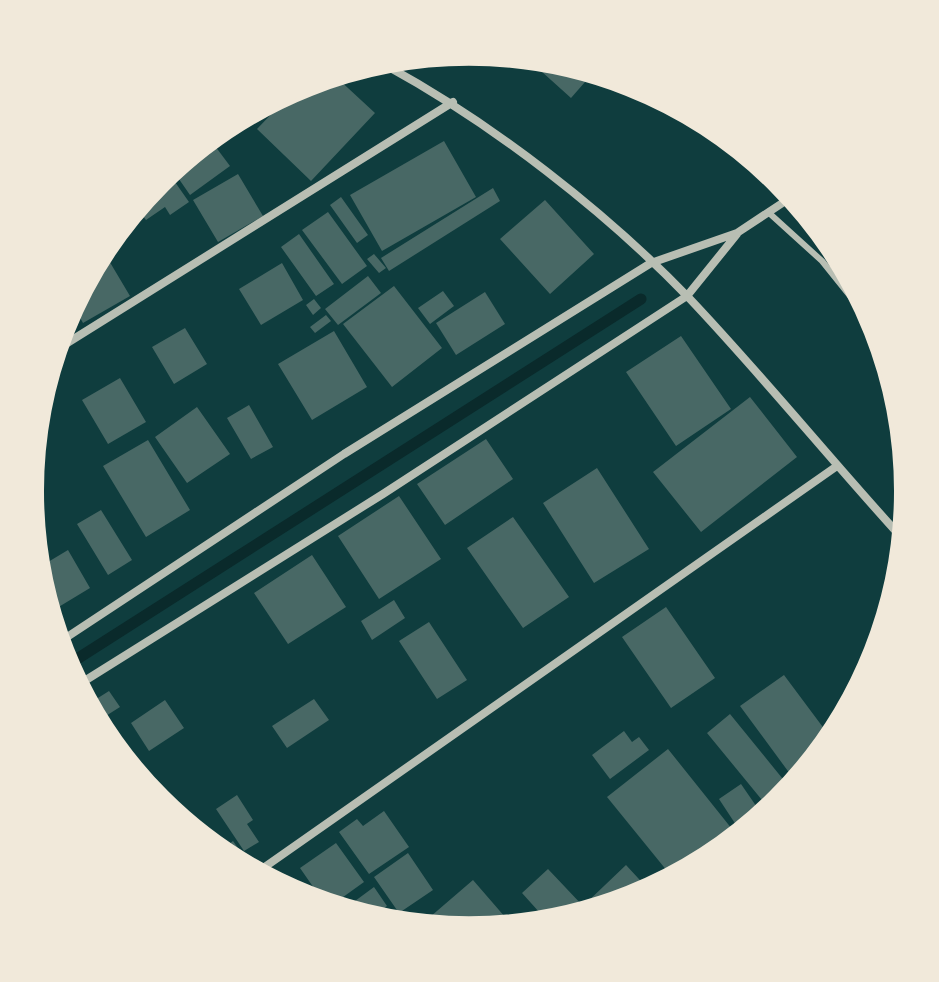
<svg xmlns="http://www.w3.org/2000/svg" width="939" height="982" viewBox="0 0 939 982" font-family="'Archivo Narrow',sans-serif">
  <style>
    .lines { fill: none; stroke-linecap: round; stroke-linejoin: round }
    .stream { stroke: #0a2a2b; stroke-width: 11 }
    .building { fill: #486865 }
    .service { stroke: #b8beb3; stroke-width: 6 }
    .minor { stroke: #b8beb3; stroke-width: 8 }
    .rim { fill: none; stroke: #f1e9da; stroke-width: 4 }
  </style>
  <rect width="100%" height="100%" fill="#0f3d3e"/>
  <g class="lines">
    <path class="stream" d="M66,666l575,-367"/>
  </g>
  <path class="building" d="M531,62l61,12 -21,24z
    M335,76l40,37 -64,68 -54,-52 44,-46z
    M271,104l-13,17 -7,-5 19,-13z
    M444,141l32,56 -94,54 -32,-56z
    M212,142l18,24 -40,29 -18,-26z
    M168,172l21,30 -19,13 -5,-8 -19,13 -9,-11 21,-31z
    M238,174l25,42 -45,26 -25,-42z
    M493,188l7,13 -111,70 -8,-13z
    M341,197l27,38 -11,8 -27,-38z
    M545,200l49,54 -44,40 -50,-55z
    M328,212l39,54 -25,18 -40,-54z
    M299,234l35,50 -18,12 -35,-49z
    M374,254l12,14 -7,5 -12,-14z
    M108,259l22,37 -47,27 -10,-18 27,-41z
    M282,263l21,37 -42,25 -22,-36z
    M368,276l13,17 -43,32 -13,-16z
    M394,286l48,62 -50,39 -49,-63z
    M443,291l11,15 -24,18 -12,-16z
    M485,292l20,32 -49,31 -20,-32z
    M314,299l7,9 -8,7 -7,-10z
    M326,315l5,6 -16,12 -5,-6z
    M185,328l22,36 -33,20 -22,-37z
    M334,331l33,56 -55,33 -34,-56z
    M681,336l50,73 -55,37 -50,-74z
    M120,378l26,44 -38,22 -26,-44z
    M750,397l47,60 -96,75 -48,-60z
    M249,405l24,42 -22,12 -24,-41z
    M197,407l33,47 -43,29 -32,-46z
    M486,439l27,40 -68,46 -28,-41z
    M148,440l42,70 -44,27 -43,-71z
    M597,468l52,81 -55,34 -51,-80z
    M399,496l42,63 -62,40 -41,-63z
    M101,510l31,50 -24,15 -31,-51z
    M513,517l56,80 -46,31 -56,-80z
    M68,550l22,38 -38,23 -9,-46z
    M312,555l34,52 -58,37 -34,-51z
    M394,600l11,18 -33,22 -11,-19z
    M666,607l49,71 -44,30 -49,-71z
    M429,622l38,58 -30,19 -38,-58z
    M784,675l44,59 -32,48 -56,-76z
    M109,691l11,16 -19,12 -11,-16z
    M314,699l15,21 -42,28 -15,-22z
    M165,700l19,28 -35,23 -18,-28z
    M730,714l61,75 -20,22 -64,-78z
    M110,725l29,44 -3,2 -29,-44z
    M624,731l8,11 7,-5 10,13 -39,29 -18,-24z
    M668,749l68,85 -64,43 -65,-80z
    M741,784l22,32 -23,15 -21,-32z
    M237,795l16,25 -6,4 12,18 -15,9 -28,-42z
    M384,811l25,36 -40,27 -30,-42 18,-13 6,7z
    M233,841l17,24 -26,-17z
    M336,843l28,39 -32,23 -7,-1 -25,-36z
    M408,853l25,37 -34,23 -25,-36z
    M626,865l24,26 -12,8 -106,21 8,-7 -18,-20 26,-24 35,37z
    M473,880l38,44 -42,8 -46,-9z
    M374,887l13,19 -11,8 -13,-3 -8,-10z"/>
  <g class="lines">
    <path class="service" d="M768,212l54,49 57,71"/>
    <path class="minor" d="M387,66c106,58 218,145 302,232 73,77 141,161 213,240
      M56,350l397,-248
      M58,643l286,-189 307,-191 86,-30 56,-37
      M78,685l305,-191 304,-198 50,-62
      M259,871l578,-405"/>
  </g>
  <path d="M0 0H939V982H0ZM42 491a427 427 0 1 1 854 0a427 427 0 1 1-854 0Z" fill="#f1e9da" fill-rule="evenodd"/>
  <path class="rim" d="M42 491a427 427 0 1 1 854 0a427 427 0 1 1-854 0Z"/>
</svg>
